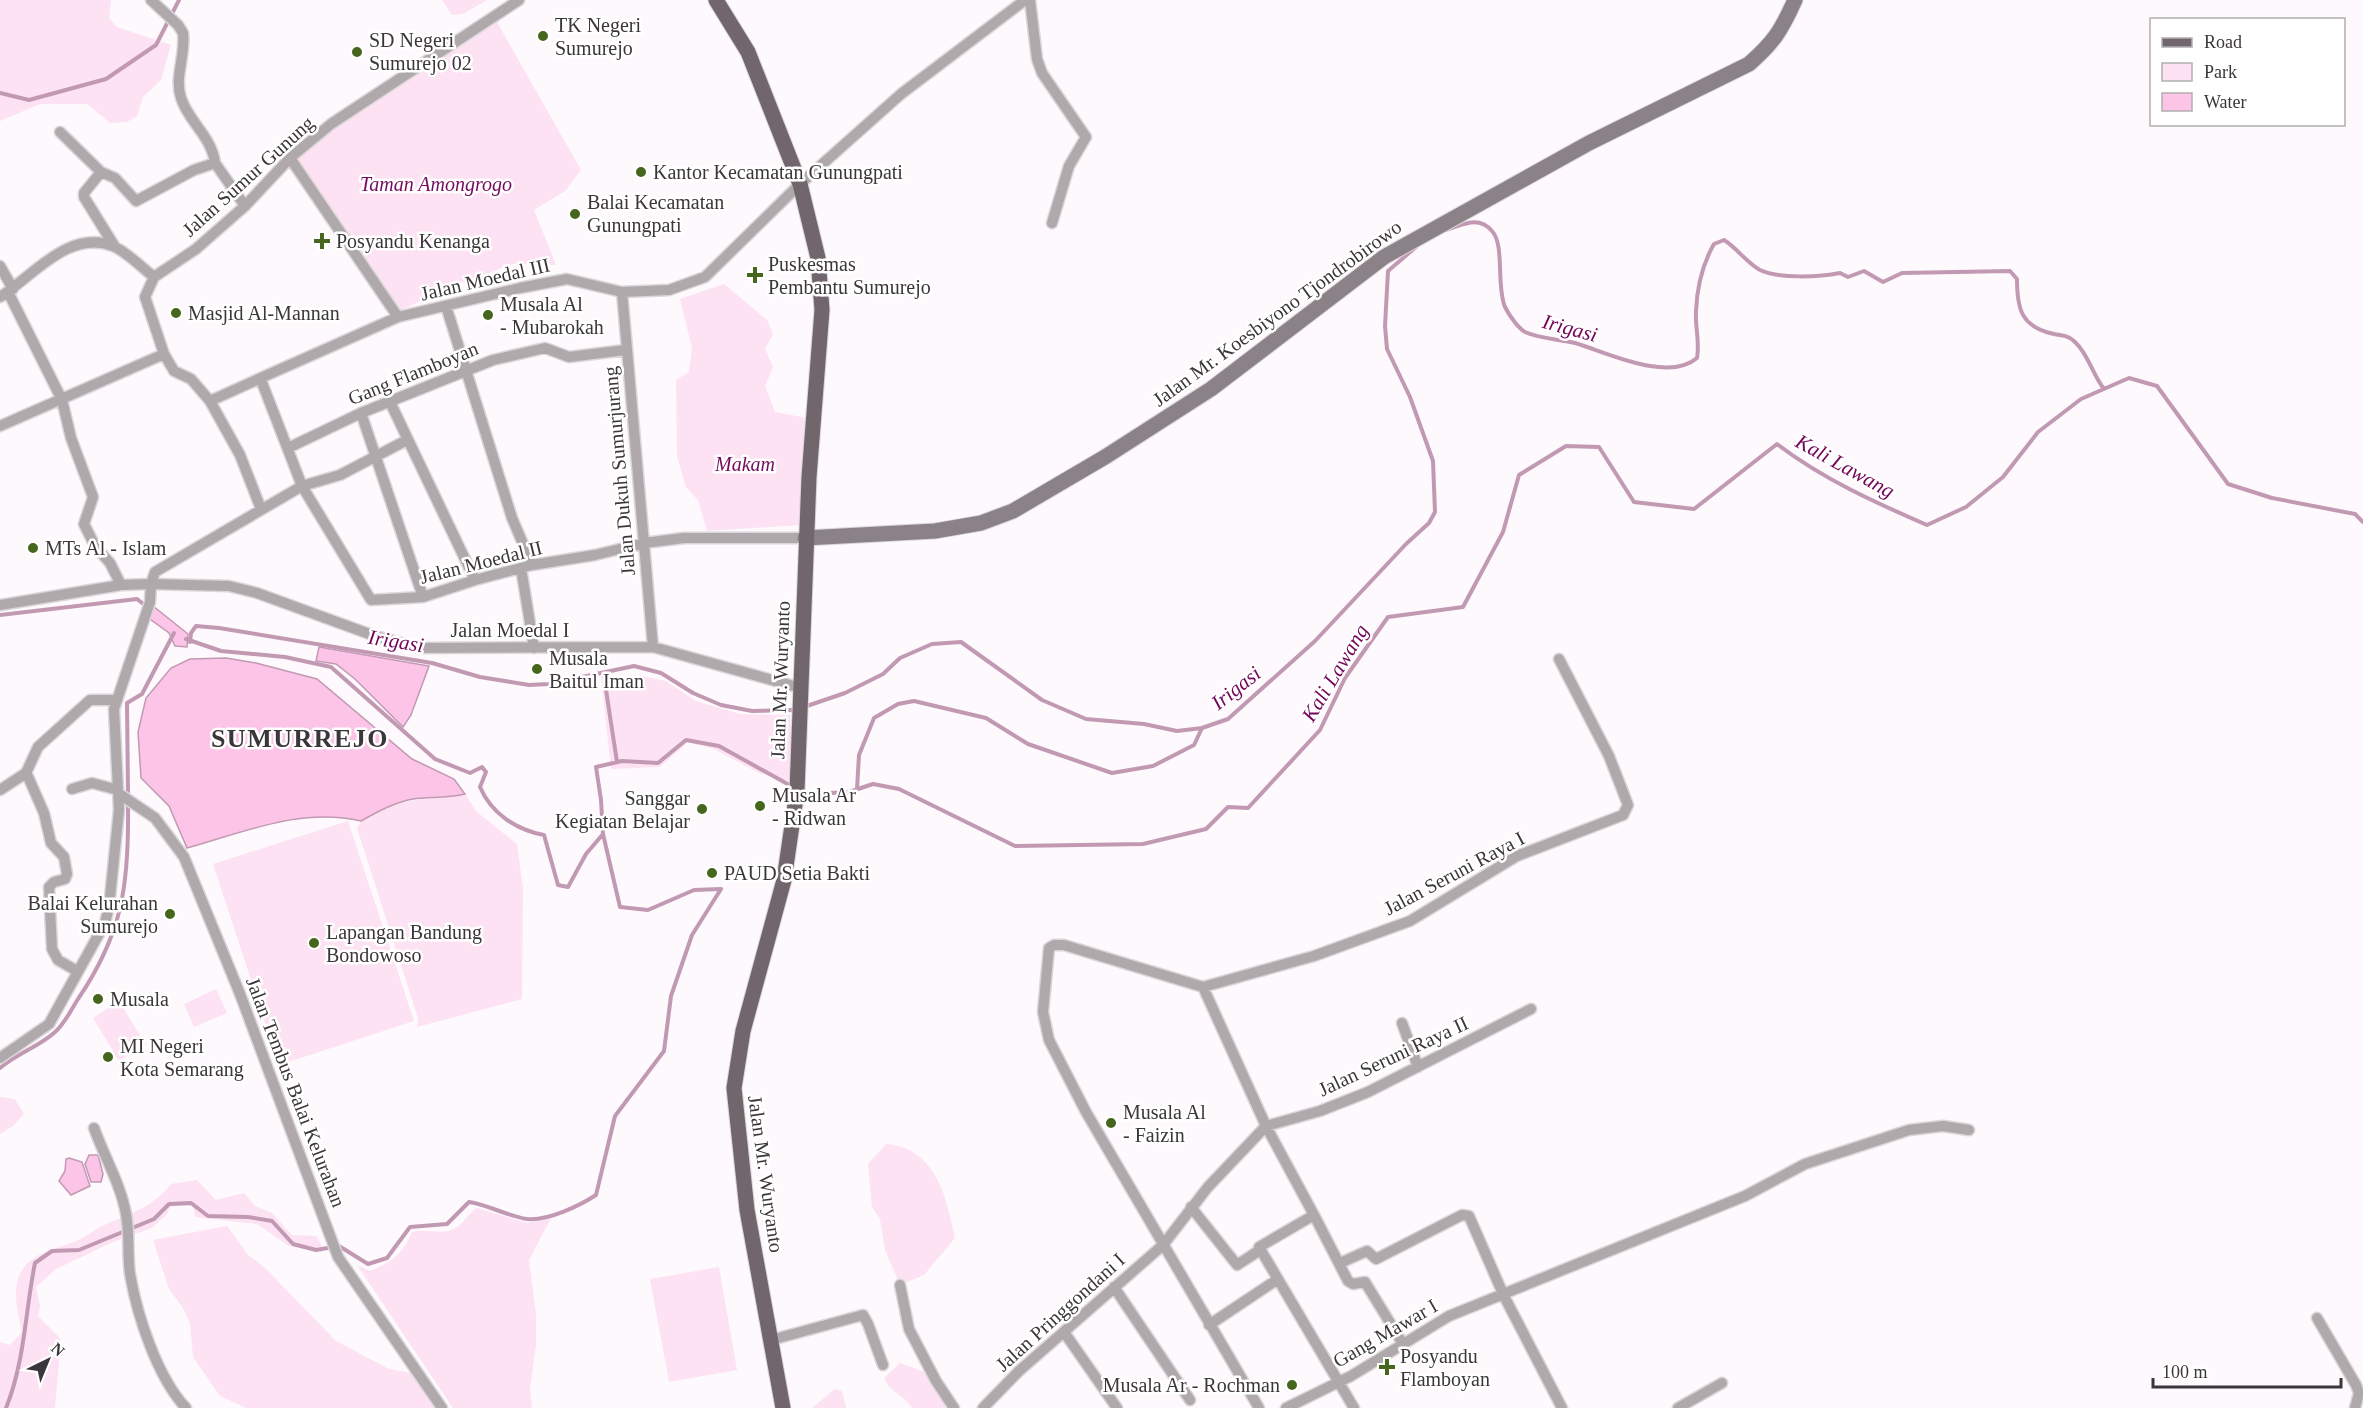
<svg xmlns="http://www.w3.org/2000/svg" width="2363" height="1408" viewBox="0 0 2363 1408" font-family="Georgia,serif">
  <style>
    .green { fill: #fce2f2 }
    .water { fill: #fcc4e7; stroke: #c299b3; stroke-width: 1.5 }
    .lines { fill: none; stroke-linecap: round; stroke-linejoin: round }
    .stream { stroke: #c299b3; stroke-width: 4 }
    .minor-casing { stroke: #dbd6d9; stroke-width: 13 }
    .secondary-casing { stroke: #dbd6d9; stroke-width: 17 }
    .primary-casing { stroke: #dbd6d9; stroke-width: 17 }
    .minor { stroke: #afa9ac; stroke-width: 10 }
    .secondary { stroke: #8a8287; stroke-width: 15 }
    .primary { stroke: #70666c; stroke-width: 15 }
    .poi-dot { fill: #45661c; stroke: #fff; stroke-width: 2 }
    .labels { text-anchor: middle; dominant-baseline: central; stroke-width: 5; stroke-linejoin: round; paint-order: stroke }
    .poi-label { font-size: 20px; fill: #3b3639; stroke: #fff; text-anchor: start }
    .street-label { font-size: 20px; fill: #3b3639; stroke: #fff }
    .park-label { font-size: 20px; font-style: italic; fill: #760b5d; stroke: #fff }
    .water-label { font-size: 21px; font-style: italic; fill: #72055a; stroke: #fff }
    .district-label { font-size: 26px; font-weight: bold; letter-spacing: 1.5px; fill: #3b3639; stroke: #fff }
  </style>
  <rect width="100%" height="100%" fill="#fef9fc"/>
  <path class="green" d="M0,0h111l-2,18 8,9 54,18 -10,35 -18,17 -6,19 -10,6 -17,1 -23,-19h-47l-40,17z
    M442,0h45l-24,14 -11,1z
    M497,22l84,148 -16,21 -31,19 22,55 -43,-1 -61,22 -55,26 -100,-153 25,-22z
    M724,284l43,36 6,14 -8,15 8,18 -8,19 10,26 32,6 -7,107 -93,6 -9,-31 -12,-13 -9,-31 -1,-76 13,-8 3,-24 -12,-49z
    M601,676h41l24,5 30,20 44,13 50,1 3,67 -32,-8 -47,-25 -26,-7 -28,25 -49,2z
    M465,794l12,18 40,32 6,44 -1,111 -105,28 1,-9 -61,-190c17,-31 78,-28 108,-34z
    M348,821l66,200 -135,44 -66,-201z
    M216,989l11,24 -33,14 -10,-23z
    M119,1001l27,44 -27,16 -26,-43z
    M0,1097l15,2 9,15 -11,12 -13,8z
    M886,1144c50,4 60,52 69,94l-31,37 -24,10 -15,-35 -5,-31 -8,-12 -4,-43z
    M197,1180l19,20 28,-7 11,13 17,7 20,22 24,1 5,8v8l-32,-6 -32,-22 -62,-7 -2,-12 -23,2 -3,7 -15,14 -39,14 -57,27 -20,18 4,19 -2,10 23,23 -6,69h-55v-66l10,3 12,-13c-4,-17 -10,-42 -2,-58 10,-21 36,-25 54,-32 10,-4 19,-11 28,-16 29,-13 49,-17 69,-42z
    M477,1208l50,15 24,-5 -22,42 7,54v31l-6,44 2,19h-79l-96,-143 13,6c22,-9 33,-17 42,-39 15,-4 30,4 44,-4 8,-5 13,-15 21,-20z
    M227,1226l21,29 15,11 73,75 53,28 22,4 23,35h-188l-26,-12 -27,-39 -3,-34 -7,-15 -14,-19 -16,-49z
    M719,1267l18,103 -68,12 -19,-103z
    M900,1363l41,15 4,30h-33c-6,-12 -24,-17 -28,-30z
    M835,1389l7,2 4,17h-34z"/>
  <path class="water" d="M153,606l35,28 -1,13 -12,-1 -6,-13 -22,-16z
    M319,647l110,19 -18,49 -8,12 -48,-48 -19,-15 -20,-3z
    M226,658l30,5 61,16 95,80 42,20 11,15c-17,4 -34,3 -52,5 -18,3 -36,13 -52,22 -59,-14 -117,11 -174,27l-18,-42 -28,-28 -3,-46 8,-34 25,-30 19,-9z
    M89,1155h9l5,19 -2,8h-10l-6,-18z
    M69,1158l13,4 8,24 -19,9 -12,-14 6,-10 1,-12z"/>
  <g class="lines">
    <path class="stream" d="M0,93l29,7 77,-21 50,-34 23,-45
      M1446,230c17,-5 32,-15 46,1 13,14 4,55 13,76 4,8 13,21 20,25 15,7 34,7 50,11 31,9 93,40 122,15 3,-16 -2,-30 -1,-47 1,-24 6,-46 18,-67l10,-4c13,8 23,23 36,30 19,9 60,7 80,3l8,4 16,-6 19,11 19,-9 108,-2 7,8c0,30 4,48 37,55 9,2 14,1 21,8 14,13 17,32 29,47
      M0,615l137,-16 9,7
      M186,639l35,12 64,6 46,10 104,92 35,14 12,-6 4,5 -6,15c11,26 36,43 64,48l14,50 10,2 18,-33 17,-20 -2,-34 -5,-33 26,-6 36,2 28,-23 33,6 74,41
      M190,642l1,-9 5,-7 23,2 213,35 48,14 49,8 20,-1 85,-18 27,7 32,20 28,12 31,6 41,-1
      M606,672v18l11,72
      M807,706l38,-13 38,-19 17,-16 32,-14 29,-2 81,58 44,19 58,5 33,7 25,-3 26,-9 87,-78 91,-97 23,-21 6,-11 -2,-51 -23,-64 -23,-48 -2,-23 3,-55 28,-24
      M857,789l2,-34 15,-37 24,-14 16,-3 72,17 42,26 84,29 41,-7 41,-21 8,-17
      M800,790l11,4 38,-2 24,-8 26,5 116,57 128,-2 63,-15 22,-22 20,1 72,-78 25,-52 43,-61 75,-10 40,-75 16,-57 47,-29 33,1 35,55 60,7 83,-65c46,35 97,58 150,81l39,-18 37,-30 35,-45 43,-33 48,-21 28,8 71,98 44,14 83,16 8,8
      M128,793l-1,-90 15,-9 32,-61
      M0,1068c16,-14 38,-21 54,-35 10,-8 17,-23 24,-34 45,-66 51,-115 50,-193
      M6,1408c19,-47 19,-96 29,-145l17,-12 27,-1 75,-31 15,-15 22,-1 17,13 40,1 24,4 21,23 23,6 23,-4 29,18 19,-6 23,-31 37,-3 22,-22c20,3 38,14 58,17 21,2 52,-13 69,-24l19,-79 49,-65 7,-55 21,-61 29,-46 -27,1 -46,20 -28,-3 -17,-73"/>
    <defs>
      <path id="minor" d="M151,0l27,25 5,8c3,22 -9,44 -2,65 7,23 31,39 34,65
        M1030,0l7,59 5,14 44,64 -17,29 -17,57
        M60,132l41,40 -17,21v4l31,50
        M290,158l108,159
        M101,172l14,6 21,23 58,-31 21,-7 30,43
        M0,266l13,23
        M8,292l54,108 9,38 22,59 -9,27 11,22 15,17 11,22
        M622,292l31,355
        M0,297c34,-22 69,-68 113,-51 14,6 28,21 41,31l42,-28 49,-43 45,-48 41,-34 188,-124
        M446,306l66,212 20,47
        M164,354l10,17 17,8 19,22 30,54 21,54
        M210,401l53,-24
        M390,402l85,178
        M361,413l62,184
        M0,426l164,-72 -19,-57 9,-20
        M407,440l-67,35 -38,11 -147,86 -4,12 78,2 28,7 118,43 45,12 233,-1 148,41
        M288,448l73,-35 132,-53 52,-12 24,9 56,-7
        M805,538h-121l-40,5 -49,12 -63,10 -57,15 -52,17 -52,3 -69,-114 -41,-106 4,-4 133,-59 122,-29 47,-9 55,13 47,-2 36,-13 95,-93 101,-90 124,-94
        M521,568l13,80
        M0,605l121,-20 30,-1 -1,18 -36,107 5,101 -10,97 -4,16 -56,101 -49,34
        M26,772l18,41 7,30 13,14 3,17 -2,5 -11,3 -5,5 3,62 6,11 19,11
        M72,789l20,-6 26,7
        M0,790l26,-17 12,-26 52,-47h26
        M118,793l37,25 29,39 56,137 98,263 104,151
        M1203,987l63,139 48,89 -55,32 95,161
        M1402,1023l16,44
        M94,1128c10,28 27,57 32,86 4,20 1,40 4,60 7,41 27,103 56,134
        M1191,1207l46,58 23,-15
        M1314,1215l34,66 5,3 12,-2 38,62
        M1340,1263l27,-12 9,8 86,-44 7,1 35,80 58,112
        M900,1285l9,44 27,52 18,27
        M1114,1287l76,113
        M2317,1318l39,67 3,8 -4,15
        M1209,1325l69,-46
        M1064,1332l53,76
        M771,1340l92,-25 5,9 15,41
        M983,1408l36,-37 144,-126 45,-58 58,-61 54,-15 48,-19 163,-83
        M1259,1408l-173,-296 -37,-72 -6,-28 6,-64 5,-3h10l139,42 111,-31 96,-35 107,-65 106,-41 5,-10 -19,-49 -50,-97
        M1286,1408l65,-32 98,-60 296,-120 60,-32 104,-34 34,-4 26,4
        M1678,1408l44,-25"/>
      <path id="secondary" d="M805,538l130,-7 46,-8 32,-12 92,-54 106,-68 173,-132 205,-114 160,-79c25,-22 32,-33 46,-64"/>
      <path id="primary" d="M716,0l32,52 52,132 18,74 4,52 -13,167 -12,314 -13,89 -41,151 -9,57 13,122 36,198"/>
    </defs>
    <use href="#minor" class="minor-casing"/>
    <use href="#secondary" class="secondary-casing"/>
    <use href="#primary" class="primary-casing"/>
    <use href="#minor" class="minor"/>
    <use href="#secondary" class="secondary"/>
    <use href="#primary" class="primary"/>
  </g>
  <g class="poi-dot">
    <circle cx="543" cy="36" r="6"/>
    <circle cx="357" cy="52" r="6"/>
    <circle cx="641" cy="172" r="6"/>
    <circle cx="575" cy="214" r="6"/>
    <path d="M319 232h6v6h6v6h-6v6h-6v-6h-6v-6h6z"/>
    <path d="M752 266h6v6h6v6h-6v6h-6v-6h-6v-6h6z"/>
    <circle cx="176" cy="313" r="6"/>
    <circle cx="488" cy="315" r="6"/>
    <circle cx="33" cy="548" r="6"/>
    <circle cx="537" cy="669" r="6"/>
    <circle cx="760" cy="806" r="6"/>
    <circle cx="702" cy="809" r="6"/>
    <circle cx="712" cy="873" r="6"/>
    <circle cx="170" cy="914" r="6"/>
    <circle cx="314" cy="943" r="6"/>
    <circle cx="98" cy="999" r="6"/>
    <circle cx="108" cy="1057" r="6"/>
    <circle cx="1111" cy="1123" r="6"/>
    <path d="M1384 1358h6v6h6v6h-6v6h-6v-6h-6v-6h6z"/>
    <circle cx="1292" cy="1385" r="6"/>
  </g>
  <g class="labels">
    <g class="poi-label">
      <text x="555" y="25">TK Negeri<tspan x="555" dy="23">Sumurejo</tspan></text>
      <text x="369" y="40">SD Negeri<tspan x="369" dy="23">Sumurejo 02</tspan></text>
      <text x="653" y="172">Kantor Kecamatan Gunungpati</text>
      <text x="587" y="202">Balai Kecamatan<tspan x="587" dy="23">Gunungpati</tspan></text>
      <text x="336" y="241">Posyandu Kenanga</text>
      <text x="768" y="264">Puskesmas<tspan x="768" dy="23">Pembantu Sumurejo</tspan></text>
      <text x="500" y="304">Musala Al<tspan x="500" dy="23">- Mubarokah</tspan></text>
      <text x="188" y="313">Masjid Al-Mannan</text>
      <text x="45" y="548">MTs Al - Islam</text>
      <text x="549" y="658">Musala<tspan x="549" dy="23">Baitul Iman</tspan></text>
      <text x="772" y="795">Musala Ar<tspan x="772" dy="23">- Ridwan</tspan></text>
      <text x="690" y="798" text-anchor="end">Sanggar<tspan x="690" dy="23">Kegiatan Belajar</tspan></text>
      <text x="724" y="873">PAUD Setia Bakti</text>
      <text x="158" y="903" text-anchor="end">Balai Kelurahan<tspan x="158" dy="23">Sumurejo</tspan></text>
      <text x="326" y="932">Lapangan Bandung<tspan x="326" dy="23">Bondowoso</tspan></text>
      <text x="110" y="999">Musala</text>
      <text x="120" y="1046">MI Negeri<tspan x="120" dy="23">Kota Semarang</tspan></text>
      <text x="1123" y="1112">Musala Al<tspan x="1123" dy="23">- Faizin</tspan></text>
      <text x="1400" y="1356">Posyandu<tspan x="1400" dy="23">Flamboyan</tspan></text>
      <text x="1280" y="1385" text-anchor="end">Musala Ar - Rochman</text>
    </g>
    <g class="street-label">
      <text transform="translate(248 176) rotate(-42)">Jalan Sumur Gunung</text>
      <text transform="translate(485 279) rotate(-13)">Jalan Moedal III</text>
      <text transform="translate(1277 313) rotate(-36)">Jalan Mr. Koesbiyono Tjondrobirowo</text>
      <text transform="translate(413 373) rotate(-22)">Gang Flamboyan</text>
      <text transform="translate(619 471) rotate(-95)">Jalan Dukuh Sumurjurang</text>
      <text transform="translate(481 562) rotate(-14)">Jalan Moedal II</text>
      <text x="510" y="630">Jalan Moedal I</text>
      <text transform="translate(780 680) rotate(-88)">Jalan Mr. Wuryanto</text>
      <text transform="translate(1454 873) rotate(-28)">Jalan Seruni Raya I</text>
      <text transform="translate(1393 1056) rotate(-25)">Jalan Seruni Raya II</text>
      <text transform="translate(296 1092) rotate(69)">Jalan Tembus Balai Kelurahan</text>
      <text transform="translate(766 1174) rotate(82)">Jalan Mr. Wuryanto</text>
      <text transform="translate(1060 1312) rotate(-42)">Jalan Pringgondani I</text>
      <text transform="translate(1385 1333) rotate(-30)">Gang Mawar I</text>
    </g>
    <g class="park-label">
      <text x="436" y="184">Taman Amongrogo</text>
      <text x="745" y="464">Makam</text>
    </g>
    <g class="water-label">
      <text transform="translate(1570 328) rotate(15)">Irigasi</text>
      <text transform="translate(1845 466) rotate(29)">Kali Lawang</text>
      <text transform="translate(396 641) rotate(9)">Irigasi</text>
      <text transform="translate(1335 673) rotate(-59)">Kali Lawang</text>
      <text transform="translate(1236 688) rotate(-38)">Irigasi</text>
    </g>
    <g class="district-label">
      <text x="300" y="738">SUMURREJO</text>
    </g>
  </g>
  <rect x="2150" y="18" width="195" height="108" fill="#ffffff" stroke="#b1afb0" stroke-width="1.5"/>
  <rect x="2162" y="38" width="30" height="9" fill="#70666c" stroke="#b1afb0" stroke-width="1.5"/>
  <text x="2204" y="48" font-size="18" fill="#3b3639">Road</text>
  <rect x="2162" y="63" width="30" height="18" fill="#fce2f2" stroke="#b1afb0" stroke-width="1.5"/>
  <text x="2204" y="78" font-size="18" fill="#3b3639">Park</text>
  <rect x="2162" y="93" width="30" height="18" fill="#fcc4e7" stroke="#b1afb0" stroke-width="1.5"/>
  <text x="2204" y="108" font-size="18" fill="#3b3639">Water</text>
  <g transform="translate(48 1360) rotate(43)" stroke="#ffffff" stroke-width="4.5" paint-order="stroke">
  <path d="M0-4.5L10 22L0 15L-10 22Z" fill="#3b3639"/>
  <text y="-9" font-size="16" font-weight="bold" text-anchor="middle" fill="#3b3639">N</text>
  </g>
  <path d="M2153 1378v9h188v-9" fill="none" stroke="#3b3639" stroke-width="3"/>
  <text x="2162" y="1378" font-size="18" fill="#3b3639" stroke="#ffffff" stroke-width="4.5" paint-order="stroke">100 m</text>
</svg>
